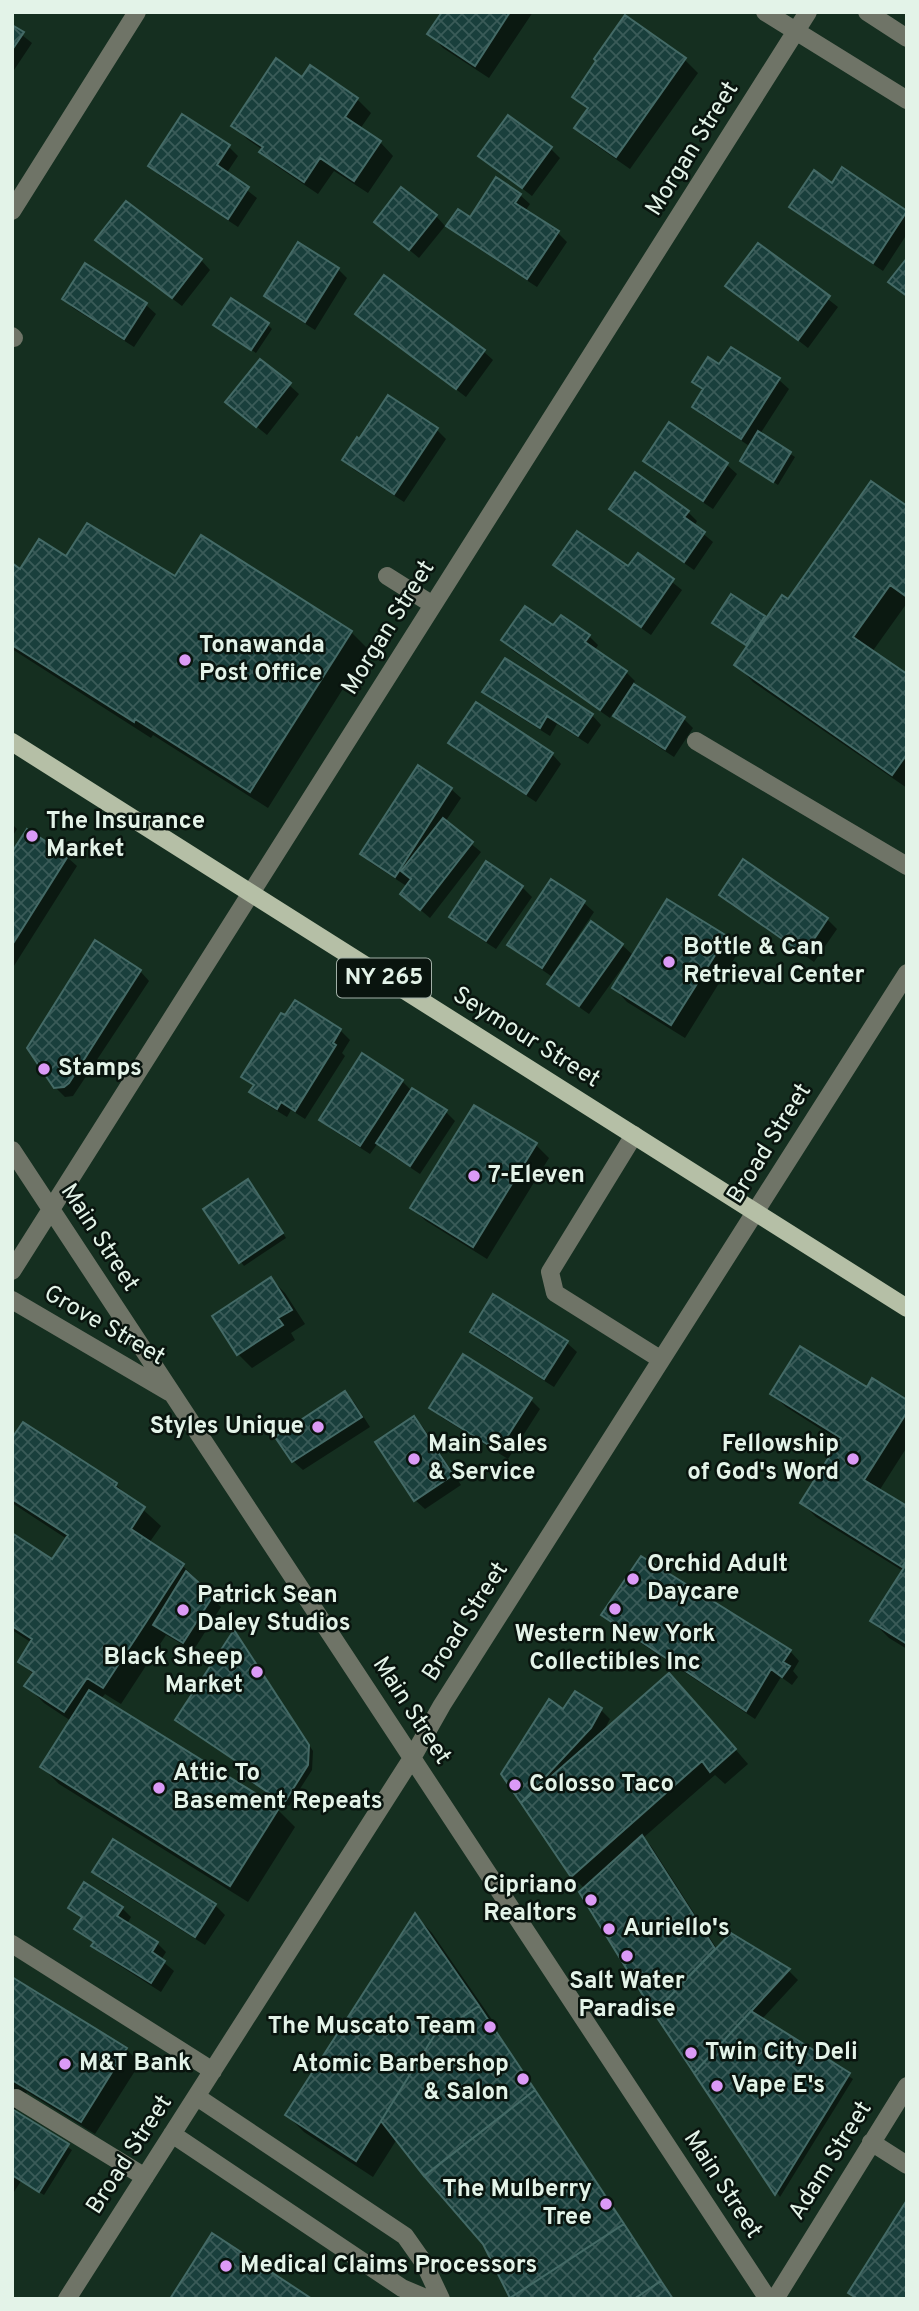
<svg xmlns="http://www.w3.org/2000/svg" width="919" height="2311" viewBox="0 0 919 2311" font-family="Overpass,sans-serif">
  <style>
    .shadow { fill: #0007 }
    .building { fill: url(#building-cross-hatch); stroke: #446a66; stroke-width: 2 }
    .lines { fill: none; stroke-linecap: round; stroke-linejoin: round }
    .minor { stroke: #6f7467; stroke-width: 18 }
    .major { stroke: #b5bfa6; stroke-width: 18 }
    .poi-dot { fill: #db9af6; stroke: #09140e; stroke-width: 2.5 }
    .labels { text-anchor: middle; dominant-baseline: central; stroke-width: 5; stroke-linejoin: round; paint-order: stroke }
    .shield { fill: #09140e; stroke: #a2b0a7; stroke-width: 2 }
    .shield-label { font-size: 23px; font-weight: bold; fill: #e3f3e8 }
    .street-label { font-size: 24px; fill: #e3f3e8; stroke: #09140e }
    .poi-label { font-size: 24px; font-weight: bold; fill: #e3f3e8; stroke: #09140e; text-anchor: start }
  </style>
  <defs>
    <pattern id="building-cross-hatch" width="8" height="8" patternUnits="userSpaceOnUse" patternTransform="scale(1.75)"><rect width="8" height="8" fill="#193f3c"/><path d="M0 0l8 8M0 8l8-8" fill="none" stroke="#3a5b58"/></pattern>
  </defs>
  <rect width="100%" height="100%" fill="#152f20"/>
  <path class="shadow" d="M444,12h89l-44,66 -46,-30 -13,-14z
    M12,27l20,16 -20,30z
    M685,60l13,13 -68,96 -40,-28 -14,-13 13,-17 -15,-15z
    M303,79l54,20 14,14 -11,16 20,13 13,14 -25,37 -34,-22 -16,23 -43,-29 -14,-13 2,-2 -16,-11 -14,-14z
    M229,147l9,9 -12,18 31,24 -19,29 -79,-52 -9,-10z
    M551,149l9,9 -28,38 -52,-40z
    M843,170l64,44v20l-24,37 -82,-55 -10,-10 42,-21z
    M520,195l10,9 -5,7 33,22 9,9 -30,45 -79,-52 -9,-9 22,-6z
    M436,216l9,10 -26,32 -43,-36z
    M759,245l79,62 -30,41 -80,-62z
    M107,249l94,11 9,10 -28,36z
    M86,265l60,40 10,9 -22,33 -61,-39 -9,-9z
    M338,269l9,9 -32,52 -39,-25 -9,-9z
    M357,313l126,38 10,9 -27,37z
    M267,324l5,5 -16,24 -41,-28z
    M732,349l47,31 10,9 -29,45 35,23 -17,28 -36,-24 9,-14 -48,-31 -9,-9 10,-16 -10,-9 26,-15z
    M289,385l10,9 -32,41 -30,-24z
    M669,425l58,40 10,9 -24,35 -59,-39 -9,-10z
    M436,429l10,10 -42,63 -51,-33 -9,-10z
    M907,508v95l-35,49 35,24v112l-154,-106 -17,-18 12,-17 -34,-24 50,-5 3,3z
    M611,509l77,3 9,9 -3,5 19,16 -19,28 -74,-52z
    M638,555l44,35 -31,45 -87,-61 -9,-10 73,5z
    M12,566l8,5 156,8 175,53 17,17 -100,159 -115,-73 -2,3 -139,-89z
    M589,636l9,9 -3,5 31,22 9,9 -3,4 52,34 9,9 -19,29 -49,-32 -12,-12 -3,5 -98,-68 -9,-10z
    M485,692l107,23 9,10 -13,19 -31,-20 -7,12 -56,-35z
    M476,704l76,50 9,10 -25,38 -76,-50 -9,-9z
    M418,767l33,22 10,9 -16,24 36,30 -51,66 -28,-24 6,-7 -37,-24 -9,-9z
    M12,824l5,5 -5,8z
    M12,855l55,2 10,9 -65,103z
    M744,862l83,57 10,10 -23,33 -84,-58 -9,-9z
    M486,864l36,23 10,10 -36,52 -35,-23 -10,-10z
    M551,882l33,21 10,9 -40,60 3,1 35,-49 30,21 12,11 92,-19 13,14 -54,87 -58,-36 -13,-14 16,-26 -3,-1 -38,53 -30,-21 -9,-9 4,-6 -35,-24 -9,-9z
    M140,971l9,10 -76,115 -8,1 -14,-14z
    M295,1002l45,28 10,10 -8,13 3,3 -40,63 -14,-9 -4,7 -26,-16 -9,-10 3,-4 -12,-10z
    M402,1081l10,10 33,20 10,10 -35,53 -33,-22 -9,-9 -8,11 -39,-25 -9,-10z
    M536,1145l13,13 -62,101 -61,-38 -14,-13z
    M252,1186l34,52 -42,28 -4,-5z
    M271,1279l14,14 20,31 -14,9 4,7 -43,28 -14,-14z
    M494,1296l73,47 10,9 -23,35 -73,-46 -9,-9z
    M867,1389l40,13v45l-28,44 28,17v141l-18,-11 -17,-17 31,-50 -87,-54 -14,-14 39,-61 -55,-35 -14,-13z
    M344,1393l10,9 16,25 -67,43 -10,-9 -15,-24z
    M530,1399l10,10 -32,50 -67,-42 -10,-10z
    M414,1418l9,9 38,58 -36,24 -10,-9z
    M12,1441l104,44 45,41 -12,17 34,23 17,17 -1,2 22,22 -28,44 -27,-16 -45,69 -16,-10 -4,5 177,111 17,17 -47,75 -189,-118 -17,-17 29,-46 -27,-18 -17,-17 7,-11 -14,-14 12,-18 -20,-13v-95l41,26 14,-22 -55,-36z
    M603,1615l187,36 9,10 -6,10 5,6 -6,8 -11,-8 -26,42 -143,-95z
    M238,1637l75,114 -1,19 -23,36 -45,-30v-11l-67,-45z
    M683,1689l65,75 -23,20 -10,-9 -72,63 8,8 66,103 15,-14 57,36 9,9 -37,40 92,59 -73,118 -85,-125 -114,-180 4,-3 -13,-13 -69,-102 61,-62 37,-2 9,9 -8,15z
    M114,1841l101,64 10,10 -20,30 -102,-64 -9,-9z
    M70,1908h52l9,9 -4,7 30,19 9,9 -5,8 13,11 -13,21 -58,-37 -10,-9 2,-2 -19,-15 7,-10z
    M416,1916l16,17 63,91 -3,2 182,273h-162l-27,-56 -88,-104 -24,38 -69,-45 -17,-17z
    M12,1979l114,70 14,14 -45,71 -68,-42 -13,20 58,38 -28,45 -23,-14 -9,14z"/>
  <path class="building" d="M442,12h68l-35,54 -48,-32z
    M625,15l61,43 -70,99 -42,-29 14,-20 -16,-11 24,-36 -2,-2z
    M12,25l12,7 -12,18z
    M276,58l26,19 8,-12 48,33 -13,19 36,24 -27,40 -34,-23 -16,24 -45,-30 4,-5 -32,-21z
    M182,114l48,31 -13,20 32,22 -21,32 -80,-53z
    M508,115l44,32 -30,41 -44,-32z
    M842,167l65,44 -34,52 -84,-56 25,-37 18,13z
    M496,177l25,17 -6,9 44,28 -32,48 -81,-53 12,-17 12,8z
    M401,187l36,28 -28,35 -35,-28z
    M126,201l76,58 -30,39 -77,-58z
    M298,242l41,26 -34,54 -41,-26z
    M758,243l72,53 -32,44 -73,-54z
    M907,258v38l-19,-14z
    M85,263l62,40 -23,36 -62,-40z
    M384,275l101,75 -29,39 -101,-75z
    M231,298l38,25 -18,27 -38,-25z
    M731,347l49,31 -39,61 -49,-32 11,-18 -11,-7 16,-25 11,7z
    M260,359l31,24 -35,44 -31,-25z
    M388,395l50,33 -44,66 -52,-34 15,-23 2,2z
    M669,422l59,41 -25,38 -60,-40z
    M758,431l33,21 -18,30 -33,-21z
    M635,472l54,39 -5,6 21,15 -21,30 -75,-53z
    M871,481l36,25v91l-17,-12 -37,52 54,37v80l-15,21 -158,-110 48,-70 6,4z
    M87,523l88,53 26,-41 151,96 -102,161 -115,-73 -1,3 -122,-77v-82l8,6 19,-30 27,17z
    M577,531l51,35 10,-13 36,26 -33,48 -88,-62z
    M731,594l34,22 -19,29 -34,-22z
    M525,606l28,19 8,-10 29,20 -5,7 42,29 -27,39 -99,-70z
    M505,658l88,56 -15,22 -31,-20 -7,12 -58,-36z
    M634,684l51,33 -20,32 -52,-33z
    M476,702l77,51 -27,41 -78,-51z
    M418,765l34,23 -57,89 -35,-23z
    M443,818l30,24 -53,68 -20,-16 11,-15 -10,-8z
    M27,829l41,27 -56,89v-93z
    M743,859l85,59 -24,36 -85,-59z
    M486,861l37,25 -37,55 -37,-24z
    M551,879l34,22 -43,67 -35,-23z
    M667,899l60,37 -56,89 -59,-37z
    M591,921l32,23 -44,62 -32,-22z
    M95,940l46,30 -72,113 -5,4 -10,1 -27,-40z
    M295,1000l46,29 -8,14 3,2 -41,66 -14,-9 -4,7 -28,-17 5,-7 -13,-8 40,-64 4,2z
    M362,1053l41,27 -43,66 -41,-26z
    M412,1088l35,22 -37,56 -34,-23z
    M474,1105l63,38 -64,104 -63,-39z
    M248,1179l35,54 -44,30 -36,-54z
    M271,1277l21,33 -14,8 5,7 -46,30 -25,-39z
    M493,1294l75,47 -24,38 -74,-47z
    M800,1346l67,41 5,-9 35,22v12l-43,68 43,26v54l-5,7 -102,-64 41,-65 -71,-44z
    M463,1354l69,44 -34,53 -69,-43z
    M345,1391l17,26 -70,45 -17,-25z
    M414,1416l39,59 -39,26 -39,-59z
    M23,1422l94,61 -2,4 30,20 -14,22 53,35 -81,124 -16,-10 -23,34 -40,-26 10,-14 -16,-10 14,-23 -20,-13v-93l40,26 16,-24 -56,-36v-61z
    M641,1556l150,94 -8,12 7,4 -8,11 -11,-8 -25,42 -145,-96z
    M907,1563v81l-37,-23z
    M186,1571l27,25 -30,47 -30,-18z
    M234,1630l75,115 -1,20 -24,38 -46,-31 4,-7 -67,-45z
    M669,1673l67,76 -26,23 -8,-11 -131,116 -50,-74z
    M89,1690l190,118 -49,78 -190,-119z
    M575,1691l27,17 -11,20 -70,75 -20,-29 48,-75 14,10z
    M642,1835l73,114 -61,64 -75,-121z
    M113,1839l103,65 -21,33 -103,-65z
    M84,1882l39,25 -6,9 41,26 -6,10 13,9 -14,22 -60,-37 3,-4 -20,-13 8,-12 -14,-9z
    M415,1913l64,93 -45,30 -78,125 -71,-46z
    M731,1933l59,36 -96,104 -40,-60z
    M12,1977l115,71 -46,74 -69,-42z
    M479,2006l56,84 -111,86 -43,-55 53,-85z
    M751,2011l99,62 -75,122 -81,-122z
    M535,2090l89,134 -114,74 -27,-54 -59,-68z
    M12,2109l57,35 -30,48 -27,-17z
    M907,2200v99h-49l-10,-6z
    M624,2224l37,57 -27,18 -124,-1z
    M212,2233l100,66h-142z
    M661,2281l12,18h-39z"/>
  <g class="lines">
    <path class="minor" d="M765,12l142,88
      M867,12l40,26
      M12,211l125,-199
      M12,336l2,2
      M387,576l46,29
      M696,741l211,125
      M634,1135l-84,137 5,21 105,66
      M12,1150l756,1149
      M12,1271l796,-1259
      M12,1300l157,92
      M12,1944l201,127
      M197,2097l208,139 19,27 17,36
      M16,2098l129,79
      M172,2134l230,154 26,11
      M871,2142l36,23
      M67,2299l345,-541 30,-53 465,-732
      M775,2299l132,-213"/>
    <path class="major" d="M12,742l895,566"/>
  </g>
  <g class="poi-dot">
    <circle cx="185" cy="660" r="7"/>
    <circle cx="32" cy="836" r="7"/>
    <circle cx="669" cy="962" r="7"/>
    <circle cx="44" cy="1069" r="7"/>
    <circle cx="474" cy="1176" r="7"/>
    <circle cx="318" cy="1427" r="7"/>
    <circle cx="414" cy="1459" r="7"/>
    <circle cx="853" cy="1459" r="7"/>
    <circle cx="633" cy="1579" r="7"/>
    <circle cx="615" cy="1609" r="7"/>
    <circle cx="183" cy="1610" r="7"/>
    <circle cx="257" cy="1672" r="7"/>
    <circle cx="515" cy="1785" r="7"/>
    <circle cx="159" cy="1788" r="7"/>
    <circle cx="591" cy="1900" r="7"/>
    <circle cx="609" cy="1929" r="7"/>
    <circle cx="627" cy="1956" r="7"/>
    <circle cx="490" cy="2027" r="7"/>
    <circle cx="691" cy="2053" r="7"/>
    <circle cx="65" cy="2064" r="7"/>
    <circle cx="523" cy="2079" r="7"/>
    <circle cx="717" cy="2086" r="7"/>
    <circle cx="606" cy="2204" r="7"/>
    <circle cx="226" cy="2266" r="7"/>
  </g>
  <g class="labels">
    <rect class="shield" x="337" y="958.5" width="94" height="39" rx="5"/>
    <g class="shield-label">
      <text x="384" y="978">NY 265</text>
    </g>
    <g class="street-label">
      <text transform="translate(693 149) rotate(-58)">Morgan Street</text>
      <text transform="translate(389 628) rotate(-58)">Morgan Street</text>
      <text transform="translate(526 1038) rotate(32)">Seymour Street</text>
      <text transform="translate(770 1144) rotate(-58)">Broad Street</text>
      <text transform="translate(99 1238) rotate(57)">Main Street</text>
      <text transform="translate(104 1326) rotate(30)">Grove Street</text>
      <text transform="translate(466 1622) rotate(-57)">Broad Street</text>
      <text transform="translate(411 1711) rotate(57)">Main Street</text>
      <text transform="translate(130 2155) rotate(-57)">Broad Street</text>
      <text transform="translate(831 2161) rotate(-58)">Adam Street</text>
      <text transform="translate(722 2185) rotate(57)">Main Street</text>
    </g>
    <g class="poi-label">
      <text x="199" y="646">Tonawanda<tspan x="199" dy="28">Post Office</tspan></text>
      <text x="46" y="822">The Insurance<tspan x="46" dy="28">Market</tspan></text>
      <text x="683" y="948">Bottle &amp; Can<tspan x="683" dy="28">Retrieval Center</tspan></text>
      <text x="58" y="1069">Stamps</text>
      <text x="488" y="1176">7-Eleven</text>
      <text x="304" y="1427" text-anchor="end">Styles Unique</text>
      <text x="428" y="1445">Main Sales<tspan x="428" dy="28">&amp; Service</tspan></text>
      <text x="839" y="1445" text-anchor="end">Fellowship<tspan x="839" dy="28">of God's Word</tspan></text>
      <text x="647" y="1565">Orchid Adult<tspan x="647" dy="28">Daycare</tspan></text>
      <text x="197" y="1596">Patrick Sean<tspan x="197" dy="28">Daley Studios</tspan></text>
      <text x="615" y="1635" text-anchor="middle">Western New York<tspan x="615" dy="28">Collectibles Inc</tspan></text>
      <text x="243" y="1658" text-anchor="end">Black Sheep<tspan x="243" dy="28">Market</tspan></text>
      <text x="173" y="1774">Attic To<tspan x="173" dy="28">Basement Repeats</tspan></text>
      <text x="529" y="1785">Colosso Taco</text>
      <text x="577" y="1886" text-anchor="end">Cipriano<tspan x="577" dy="28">Realtors</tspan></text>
      <text x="623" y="1929">Auriello's</text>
      <text x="627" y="1982" text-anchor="middle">Salt Water<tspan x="627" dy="28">Paradise</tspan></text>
      <text x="476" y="2027" text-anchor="end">The Muscato Team</text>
      <text x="705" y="2053">Twin City Deli</text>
      <text x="79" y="2064">M&amp;T Bank</text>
      <text x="509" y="2065" text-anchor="end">Atomic Barbershop<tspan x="509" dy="28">&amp; Salon</tspan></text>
      <text x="731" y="2086">Vape E's</text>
      <text x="592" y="2190" text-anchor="end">The Mulberry<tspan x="592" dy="28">Tree</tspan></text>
      <text x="240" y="2266">Medical Claims Processors</text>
    </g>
  </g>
  <rect width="919" height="2311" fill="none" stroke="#e3f3e8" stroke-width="28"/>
</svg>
